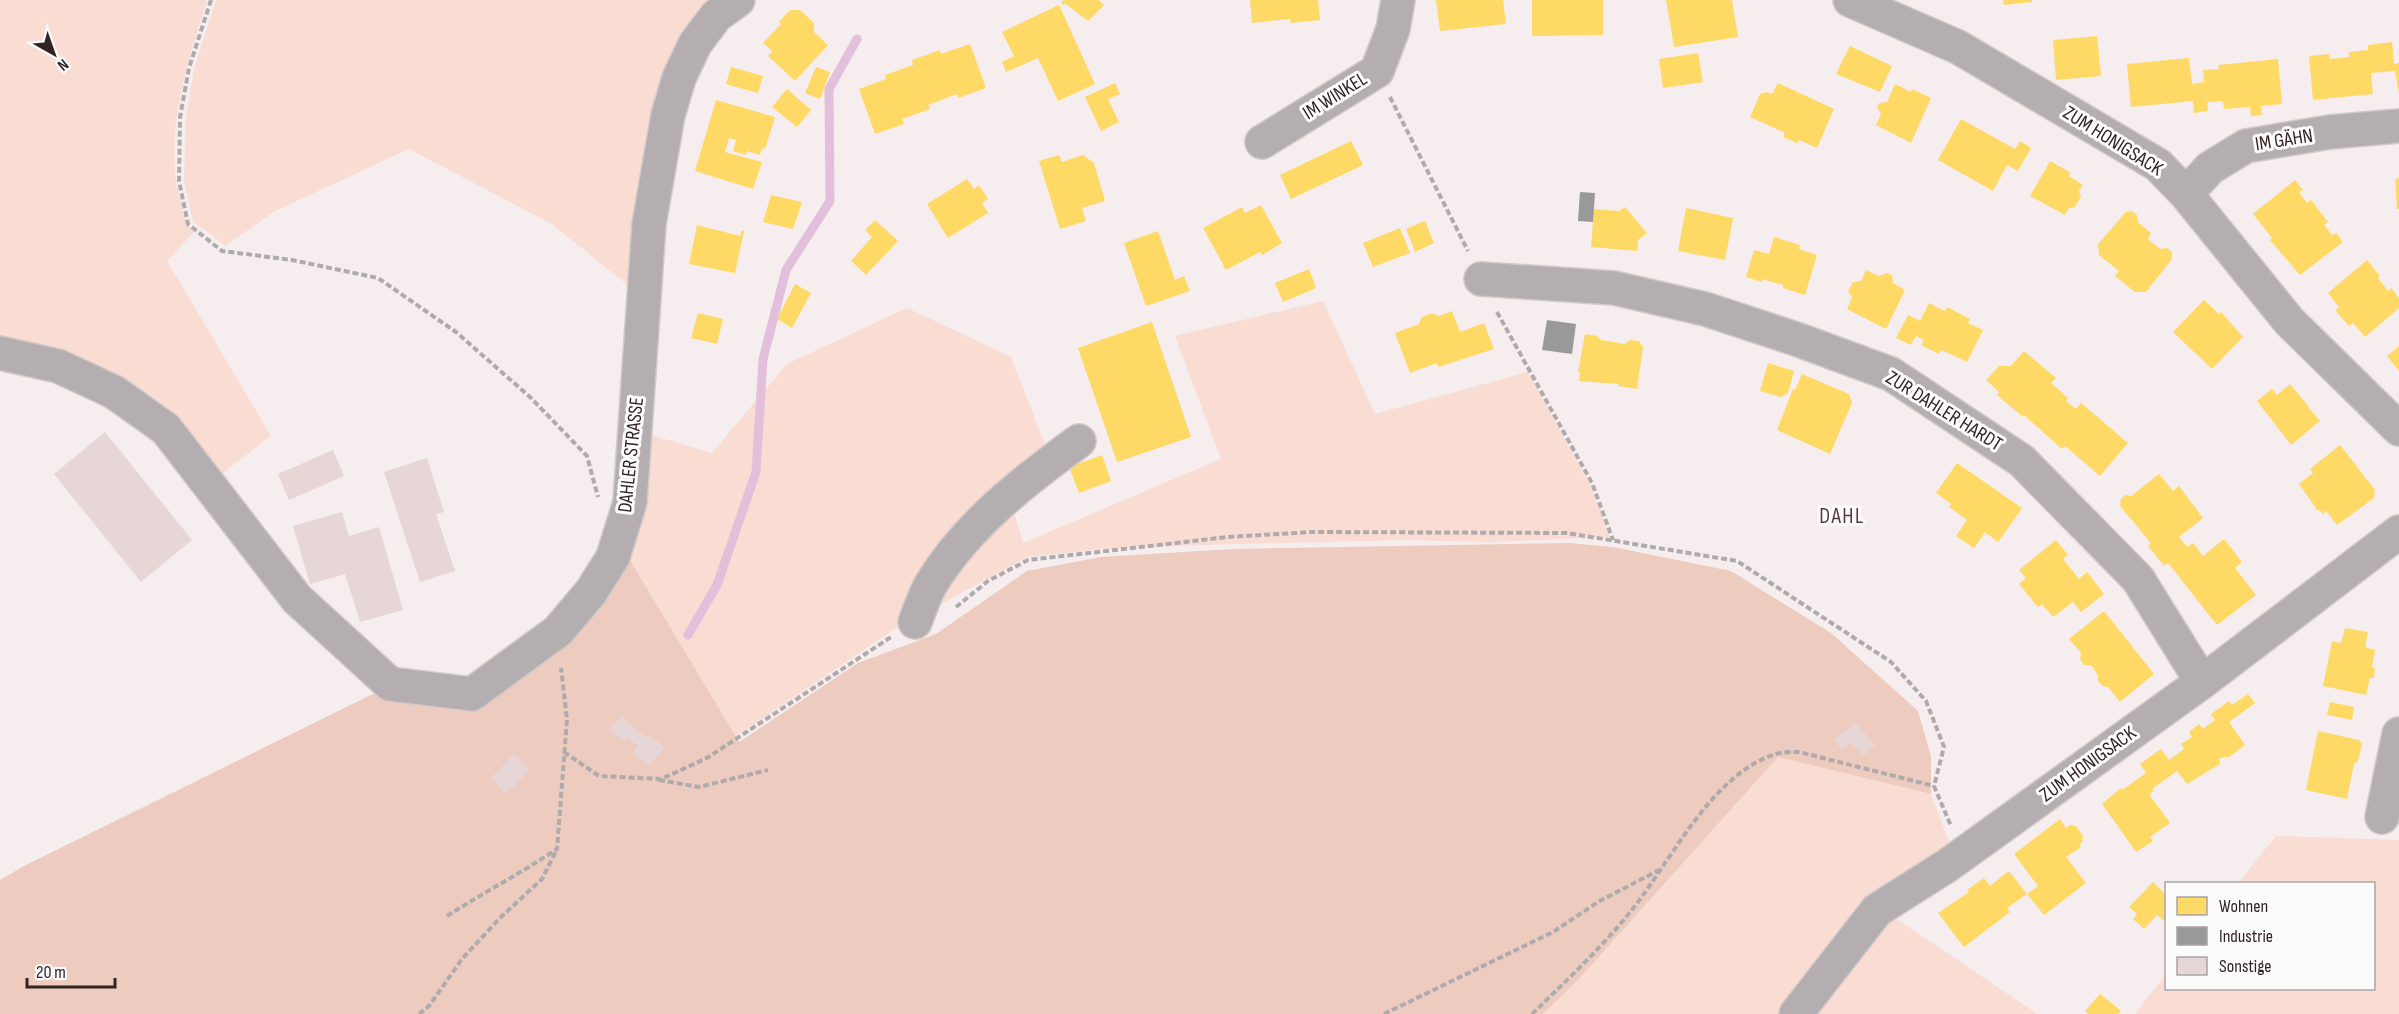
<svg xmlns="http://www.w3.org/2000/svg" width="2399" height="1014" viewBox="0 0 2399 1014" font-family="'Sofia Sans Condensed',sans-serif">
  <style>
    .green { fill: #f9dcd2 }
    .forest { fill: #edcbbe }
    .homes { fill: #ffd966 }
    .industry { fill: #999 }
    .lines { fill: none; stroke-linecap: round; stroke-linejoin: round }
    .stream { stroke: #e2c0db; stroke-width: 9 }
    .building { fill: #e6d6d5 }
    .minor-casing { stroke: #d2c9ca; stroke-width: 36 }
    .path { stroke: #afaaac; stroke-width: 4; stroke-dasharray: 6 3; stroke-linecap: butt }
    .minor { stroke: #b5aeb0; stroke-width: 33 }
    .labels { text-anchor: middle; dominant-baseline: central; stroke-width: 6; stroke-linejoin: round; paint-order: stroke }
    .street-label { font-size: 20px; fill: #312224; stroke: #fbfbfb }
    .quarter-label { font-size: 22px; letter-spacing: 1.5px; fill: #58383e; stroke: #fbfbfb }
  </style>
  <rect width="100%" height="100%" fill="#f6edee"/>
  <path class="green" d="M0,0h207c-19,63 -44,133 -27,199 3,13 4,24 14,33l-27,29 104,175 -56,43 -49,-59 -166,-75z
    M216,0h503l-10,9 -69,286 -88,-71 -143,-75 -134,62 -50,35 -32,-25 -9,-41 2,-61 8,-50z
    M1323,301l52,113 153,-42 62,113 20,52 -119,5 -86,-2 -172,4 -132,5 -74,8 -102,56 85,-114 13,44 198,-84 -46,-123z
    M907,308l104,49 38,98 -141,165 -173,117 -110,-185 16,-120 71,21 75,-89z
    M1778,757l153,37 23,61 -164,159h-247l36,-35z
    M2276,836l123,4v174h-264l31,-40v14h208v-104l-136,-1z
    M1884,910l153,104h-236z"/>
  <path class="forest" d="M1569,543l44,4 118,24 100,62 87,78 13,45v38l-153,-37 -199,222 -36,35h-1543v-134l24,-14 355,-175 96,12 150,-151 114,190 119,-79 78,-29 91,-63 74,-14 132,-8z"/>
  <path class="homes" d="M1065,0h34l5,5 -16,16 -22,-17 -3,1 -2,-3z
    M1250,0h68l2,20 -29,3 -1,-4 -38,4z
    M1436,0h67l3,24 -66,7z
    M1532,0h71v35l-71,1z
    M1666,0h66l6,37 -64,10z
    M2003,0h29v2l-28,3z
    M1059,5l36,79 -37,17 -20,-43 -32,14 -4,-10 12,-6 -12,-24z
    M790,10h10l14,13v9l14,13 -33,36 -27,-25 4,-5 -9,-8 18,-19 -2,-2z
    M2097,36l4,40 -45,4 -3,-40z
    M2392,42l2,22 5,-1v31l-4,-23 -24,2 2,21 -60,6 -4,-44 20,-2 1,5 19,-2v-5l19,-2v-5z
    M970,44l16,44 -28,10 -1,-4 -29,11 2,4 -28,10 2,5 -29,10 -16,-45 27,-10 -1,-4 28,-10 -1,-5 28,-10 1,4z
    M1850,46l42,20 -12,26 -44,-18z
    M1698,53l5,29 -40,6 -4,-29z
    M2189,58l3,26 12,-2 -1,-12 16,-1 -1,-4 60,-6 4,45 -21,2 1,9 -11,1 -1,-9 -26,2 -1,-8 -16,1 1,9 -14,2 -1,-12 -62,6 -4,-43z
    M731,67l32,9 -5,17 -32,-9z
    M816,67l14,5 -10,27 -15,-6z
    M1115,83l5,11 -12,5 11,23 -18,9 -16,-34z
    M1778,83l56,26 -17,39 -18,-8 -2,3 -14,-6 2,-4 -35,-16 10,-23 6,-2 6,2z
    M1895,84l16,8 1,-3 19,9 -20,45 -35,-18 5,-11 -4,-7 2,-4 8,-1z
    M787,89l24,21 -14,17 -25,-20z
    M716,100l59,17 -10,32 -3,-1 -2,7 -13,-4 -1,4 -13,-4 3,-11 -7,-2 -4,14 37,10 -9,27 -58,-18z
    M1961,119l54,30 5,-8 11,7 -13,23 -11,-6 -14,26 -55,-31z
    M1351,141l12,24 -72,34 -11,-24z
    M1059,155l3,7 21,-7 11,8 11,38 -23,7 4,13 -26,8 -21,-68z
    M2050,161l20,11 -1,4 14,9 -4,6 2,6 -6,10 -6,1 -4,7 -35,-19z
    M2399,178v31h-2l-2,-30z
    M967,179l7,10 5,-4 9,14 -6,4 6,10 -40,25 -21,-34z
    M2295,180l8,10 -4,2 8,11 4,-3 17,22 -4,3 8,10 4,-2 7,9 -43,33 -30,-35 2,-2 -19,-24z
    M771,195l31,7 -9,27 -30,-7z
    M1261,205l21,38 -20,12 -2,-3 -34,18 -23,-42 39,-21 3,6z
    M1625,207l22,26 -9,7 -1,11 -46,-4 3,-38 25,2z
    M1686,208l47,10 -8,42 -47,-9z
    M2132,211l5,4 1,7 13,11 -3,6 12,10 7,-1 5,4v7l-26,33h-11l-20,-16 4,-5 -20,-16 -1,-11 28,-32z
    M875,220l23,21 -32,34 -15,-14 21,-24 -7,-7z
    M1425,221l9,22 -19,9 -9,-23z
    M697,225l43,11 2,-6 2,1 -9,42 -46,-9z
    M1400,228l10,25 -37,14 -10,-24z
    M1158,231l17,49 9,-4 6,15 -44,15 -22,-63z
    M1774,237l26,8 -1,4 18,6 -12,40 -22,-7v-3l-21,-6v3l-16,-5 8,-27 15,4z
    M2367,260l13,16 -2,2 10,13 3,-3 8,10v10l-34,29 -12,-14 -4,3 -14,-16 4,-3 -11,-14z
    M1309,269l7,19 -33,14 -8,-19z
    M1866,270l13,6 7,-3 6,2 1,8 12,7 -19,39 -39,-20 5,-11 -4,-7 5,-9 8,-1z
    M795,284l16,9 -19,35 -15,-9z
    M2204,300l15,14 2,-2 22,25 -31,32 -39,-37z
    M1929,303l16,8 2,-4 23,12 -2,4 15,7 -16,32 -25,-12 -3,4 -18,-9 3,-5 -8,-4 -5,9 -15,-7 12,-23 12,6z
    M1452,311l8,21 24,-9 10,26 -56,18 -1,-4 -27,10 -15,-40 24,-9 3,-7 10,-4 7,3z
    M698,313l25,6 -6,25 -26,-6z
    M1152,322l39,115 -74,25 -39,-114z
    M1585,334l12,2 4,4 24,4 5,-4 9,1 4,6 -6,42 -19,-3 1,-2 -40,-3 1,-9h-2z
    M2399,346v25l-12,-15z
    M2024,351l32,27 -5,5 17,15 -2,3 10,8 5,-6 47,40 -28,33 -35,-30 -3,3 -38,-34 -1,2 -26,-22 2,-3 -13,-12 13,-14h12z
    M1768,363l26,8 -6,22 -7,4 -21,-6z
    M1802,374l47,20 3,9 -22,51 -53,-24 16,-41 2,1z
    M2290,384l30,37 -29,24 -34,-44 15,-12 5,6z
    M2340,445l35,45 -1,8 -37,27 -11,-14 -3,3 -3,-4 -2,1 -19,-27 14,-11 -3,-4z
    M1102,455l9,26 -32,12 -10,-26z
    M1957,463l65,45 -24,34 -13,-10 -11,16 -18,-12 11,-16 -18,-13 2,-3 -15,-11z
    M2159,474l14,17 6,-5 24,32 -24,19 8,10 6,-4 10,13 21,-17 18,23 -7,6 21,27 -39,30 -49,-62 -4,3 -16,-20 3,-3 -31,-37 1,-7 5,-4 5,1z
    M2056,540l12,15 -5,4 16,20 8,-7 17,22 -23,18 -8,-10 -20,15 -11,-13 -4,3 -19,-23 7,-6 -7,-8z
    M2104,611l50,63 -34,28 -12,-15 -6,-1 -4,-5v-6l-7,-10h-7l-4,-6 1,-6 -12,-14z
    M2345,628l23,4 -3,15 10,3 -3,18h3l-1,10h-4l-4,17 -43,-9 9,-45 9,2z
    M2248,694l7,9 -26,19 16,23 -16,12 -10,1 1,6 -33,20 -10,-13 -25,18 2,2 -5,3 21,29 -20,14 3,4 -17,11 -34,-48 19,-16 1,2 24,-17 -6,-9 21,-15 8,11 15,-11 -3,-5 11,-7 -3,-5 10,-8 4,5 12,-9 -4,-6 18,-13 3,4z
    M2330,702l24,5 -2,13 -25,-5z
    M2318,731l41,9 3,4 -4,17 -4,3 -7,35 -41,-9z
    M2060,819l6,9 4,-3 6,1 7,10 -1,6 -3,3 2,2 -15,10 20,26 -42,32 -17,-21 11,-8 -24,-32z
    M2009,871l18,23 -20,14 3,4 -46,35 -26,-34 31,-21 -2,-2 17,-12 6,8z
    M2153,882l13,13v23l-2,3 -7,-6 -13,14 -11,-10 4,-5 -8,-7z
    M2100,994l21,17 -3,3h-30l-3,-3z"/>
  <path class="industry" d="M1580,192l15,1 -2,29 -15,-1z
    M1547,320l29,4 -4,30 -30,-4z"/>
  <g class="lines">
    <path class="stream" d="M688,635l29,-50 39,-113 7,-113 23,-89 44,-69 -1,-112 28,-50"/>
  </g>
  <path class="building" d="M105,432l87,108 -51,42 -87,-108z
    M333,450l11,26 -55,24 -11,-26z
    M427,458l17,54 -8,2 19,57 -35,11 -36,-110z
    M342,512l7,24 30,-9 24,83 -43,12 -15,-48 -35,10 -17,-58z
    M621,716l25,22 3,-4 16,14 -16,18 -16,-13 5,-7 -10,-8 -3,4 -16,-13z
    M1856,722l19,24 -12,10 -12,-14 -9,8 -8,-10z
    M514,754l16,16 -24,24 -15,-16z"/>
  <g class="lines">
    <defs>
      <path id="minor" d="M1850,0l108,47 200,118 28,29 103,127 110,108
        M1262,142l115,-71 16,-42 5,-29
        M2186,194l24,-26 36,-22 84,-14 69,-6
        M1481,279l133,9 91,21 91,30 95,35 131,87 116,118 64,103
        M0,353l58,13 56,26 52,37 131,170 93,85 82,10 86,-63 33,-39 22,-35 17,-55 19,-278 19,-109 11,-37 16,-34 21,-28 22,-16
        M915,622c5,-12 9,-26 16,-38 36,-59 93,-103 148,-143
        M2382,817l17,-83
        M1796,1014l81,-104 71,-45 254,-183 197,-150"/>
    </defs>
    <use href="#minor" class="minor-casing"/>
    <path class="path" d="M211,0l-22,68 -9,49 -1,64 9,43 34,27 70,9 86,18 78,54 74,65 57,59 11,41
      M1390,97l78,154
      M1497,312l95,171 21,57
      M956,607l32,-26 40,-21 200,-23 84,-5 255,1 170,28 154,101 35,39 18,46 -10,39 17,40
      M564,752l35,24 62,3 46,-21 184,-121
      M659,780l40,7 69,-17
      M447,916c36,-23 74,-43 110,-67l10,-130 -6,-51
      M419,1014l10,-8 33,-47 39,-42 41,-38 14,-28
      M1384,1014l169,-82 45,-30 61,-32
      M1532,1014c32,-31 66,-63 95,-98 42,-50 83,-142 149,-162 7,-2 15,-2 23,-2l135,34"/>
    <use href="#minor" class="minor"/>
  </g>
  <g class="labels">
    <g class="street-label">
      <text transform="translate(1335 96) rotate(-32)">IM WINKEL</text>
      <text transform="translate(2284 140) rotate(-9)">IM GÄHN</text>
      <text transform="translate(2113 141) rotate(32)">ZUM HONIGSACK</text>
      <text transform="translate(1944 411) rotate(32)">ZUR DAHLER HARDT</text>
      <text transform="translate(631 455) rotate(-84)">DAHLER STRASSE</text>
      <text transform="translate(2088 764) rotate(-36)">ZUM HONIGSACK</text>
    </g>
    <g class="quarter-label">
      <text x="1842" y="516">DAHL</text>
    </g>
  </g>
  <rect x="2165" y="882" width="210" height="108" fill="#fbfbfb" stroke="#aaa4a5" stroke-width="1.5"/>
  <rect x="2177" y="897" width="30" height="18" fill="#ffd966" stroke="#aaa4a5" stroke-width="1.5"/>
  <text x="2219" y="912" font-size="18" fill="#312224">Wohnen</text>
  <rect x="2177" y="927" width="30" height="18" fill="#999999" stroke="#aaa4a5" stroke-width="1.5"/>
  <text x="2219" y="942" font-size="18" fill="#312224">Industrie</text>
  <rect x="2177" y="957" width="30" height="18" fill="#e6d6d5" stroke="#aaa4a5" stroke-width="1.5"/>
  <text x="2219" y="972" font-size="18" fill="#312224">Sonstige</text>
  <g transform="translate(54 54) rotate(140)" stroke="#fbfbfb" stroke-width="4.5" paint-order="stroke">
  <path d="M0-4.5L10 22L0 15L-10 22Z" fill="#312224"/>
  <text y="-9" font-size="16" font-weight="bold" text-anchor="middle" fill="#312224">N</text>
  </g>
  <path d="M27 978v9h88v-9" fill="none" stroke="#312224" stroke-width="3"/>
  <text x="36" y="978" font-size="18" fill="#312224" stroke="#fbfbfb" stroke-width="4.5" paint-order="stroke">20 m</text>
</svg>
